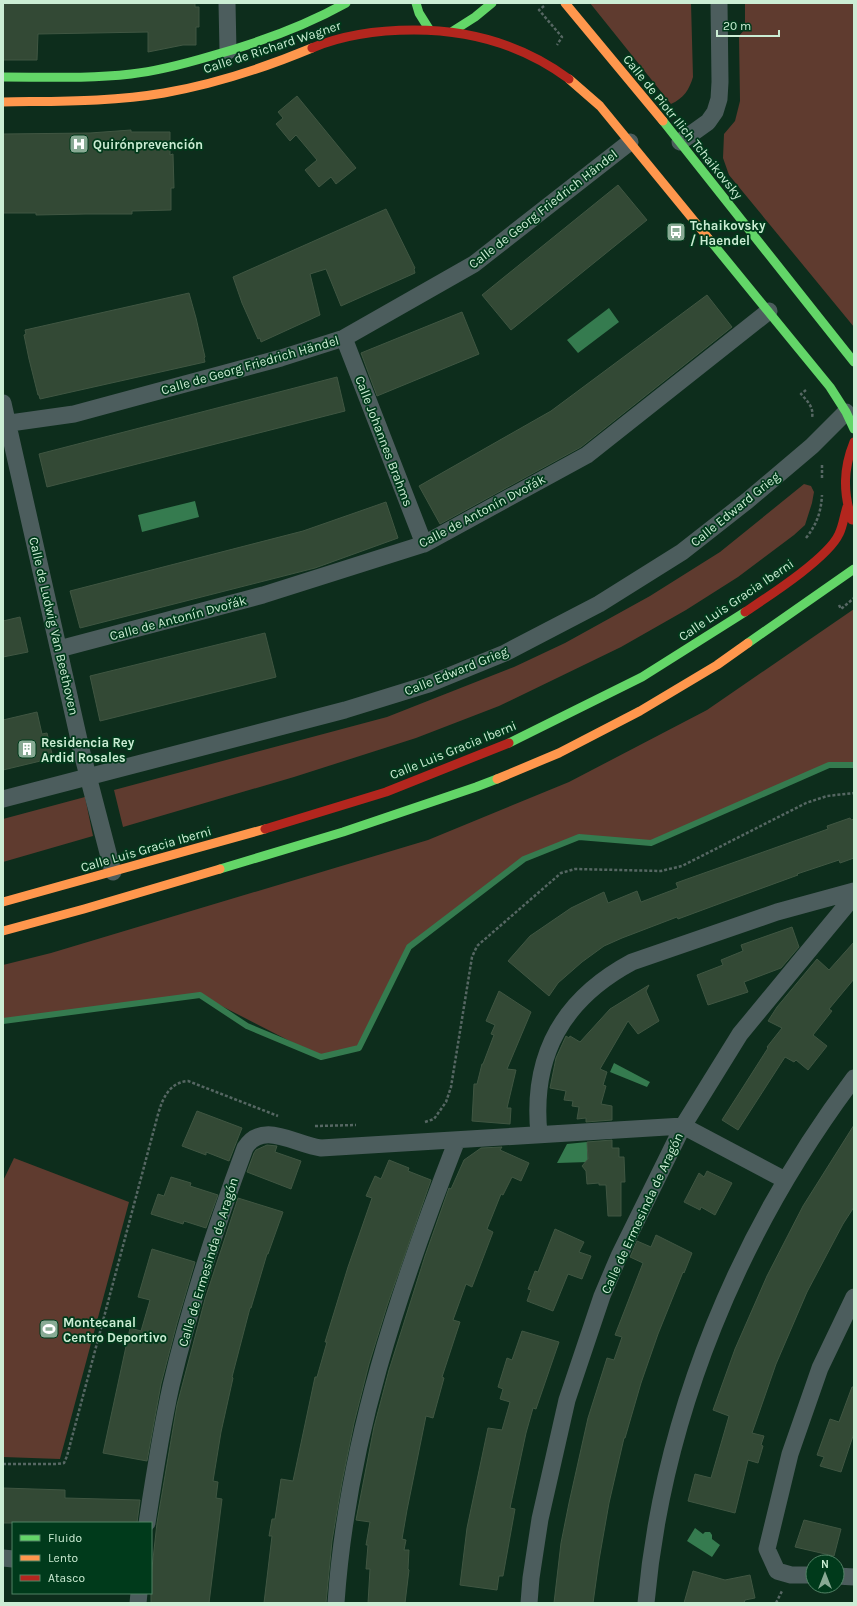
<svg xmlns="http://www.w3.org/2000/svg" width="857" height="1606" viewBox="0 0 857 1606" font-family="Karla,sans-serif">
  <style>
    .green { fill: #5f3b2f }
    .water { fill: #357b4f }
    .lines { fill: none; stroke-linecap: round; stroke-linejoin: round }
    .stream { stroke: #357b4f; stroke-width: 6 }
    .building { fill: #334935; stroke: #405642 }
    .path { stroke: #566763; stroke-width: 2.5; stroke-dasharray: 3 2; stroke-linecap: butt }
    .street { stroke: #4c5d5d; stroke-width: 17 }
    .fast { stroke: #63d668; stroke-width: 9 }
    .slow { stroke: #ff974d; stroke-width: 9 }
    .jam { stroke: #b3261e; stroke-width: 9 }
    .labels { text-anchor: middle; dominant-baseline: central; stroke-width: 3.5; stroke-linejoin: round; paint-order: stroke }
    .street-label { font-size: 13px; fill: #cbedd4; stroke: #003a1b }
    .poi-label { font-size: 13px; font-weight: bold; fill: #cbedd4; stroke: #003a1b; text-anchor: start }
  </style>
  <rect width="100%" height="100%" fill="#0d2d1c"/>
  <path class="green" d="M590,3h101l2,74c-4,13 -9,21 -22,27z
    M745,3h109v324l-125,-152 -6,-17 1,-24 11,-13 5,-20 -1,-65 6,-7z
    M804,484l7,2 3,6 -2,11 -7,22 -11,10 -56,42 -52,33 -65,37 -122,59 -83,32 -122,39 -171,50 -9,-37 273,-73 127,-50 51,-24 85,-47 70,-44z
    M854,609v156h-25l-178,78 -72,-6 -55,22 -115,88 -50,101 -38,9 -121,-62 -197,26v-56l48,-12 377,-113 141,-58 138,-72z
    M85,797l8,39 -90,26v-43z
    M14,1158l115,44 -69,257 -57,-2v-276z"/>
  <path class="water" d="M609,308l10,14 -41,31 -11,-13z
    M195,501l4,16 -57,15 -4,-17z
    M614,1063l36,19 -3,5 -37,-15z
    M587,1142l1,20 -31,1 10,-19z
    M695,1528l8,6 2,-2h5l2,3v4l8,6 -8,12 -25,-16z"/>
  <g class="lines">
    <path class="stream" d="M3,1021l197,-26 47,31 74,31 38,-9 50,-101 115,-88 55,-22 72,6 178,-78h25"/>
  </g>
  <path class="building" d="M3,3h192v4h4v20h-3v18h-13l-35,7v-20l-110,2 -1,26h-34z
    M297,96l59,72 -20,16 -5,-7 -12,10 -14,-17 12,-10 -21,-25 -6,6 -14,-17 7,-6 -5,-6z
    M131,130v2h39v23l3,-1 1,34h-3v22l-39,1v3h-46l-50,1v-2h-33v-79l87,-1z
    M618,185l29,35 -136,110 -29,-35z
    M386,209l29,59 -1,1 1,4 -74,33 -15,-37 -16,5 10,41 -59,27 -1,-4 -2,1 -16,-36 -9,-26z
    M189,293l7,25 9,39 -1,1 1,4 -165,37 -1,-4h-1l-9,-36 -5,-24 2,-1 -1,-4z
    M707,295l25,32 -151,120 -141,77 -21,-38 132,-75z
    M462,312l17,42 -102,42 -16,-43z
    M337,377l8,34 -298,76 -8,-33z
    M386,502l12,36 -83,30 -235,60 -10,-37 233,-60z
    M20,617l8,35 -25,5v-36z
    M265,633l11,44 -176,44 -10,-45z
    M37,712l5,22 5,-1 6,25 -50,12v-50z
    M850,818l1,2 3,-1v39l-14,5 -1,-3 -42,14 1,1 -74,27 -46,17 -1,-2 -55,21 -18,8 -22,16 -24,21 -9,13 -41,-35 22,-25 41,-28 33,-16 4,11 29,-12 4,11 37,-14 -2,-5 152,-54 -1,-3z
    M792,927l7,20 -18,21 -37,14 4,10 -40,13 -11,-30 26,-10 -2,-5 22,-9 -2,-6z
    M854,942v37l-25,30 3,2 -19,24 14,11 -19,24 -12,-10 -2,2 -9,-5 -47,73 -16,-10 46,-72 -1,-1 15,-19 -14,-7 9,-14 40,-48 12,11z
    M649,985l-3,6 13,30 -21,13 -10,-13 -28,48 7,3 -4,13 3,1 -5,18 11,2v14l-26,2v-4l-9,1 2,-12 -7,-1 1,-5 -9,-1 2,-9 -16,-3 6,-30 10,-22 3,2 1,-2 10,6 30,-33z
    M499,991l32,21 -24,57 9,1 -9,38h4l-1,16 -38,-3 2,-37h3l5,-20h1l11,-29 -3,-1 4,-9 -9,-4z
    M197,1111l45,17 -13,33 -23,-9v3l-24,-9z
    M854,1125v82l-11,17 -36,68 -31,72 -24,69 12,3 -3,9 2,1 -5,17 -10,-3 -13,53 -47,-12 7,-27 16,4 18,-62 -16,-6 22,-61 32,-73 36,-70z
    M612,1140v8h7v9h5l1,25h-4v34h-13l-2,-31h-7v-2l-12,1 -1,-13 -4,-5 6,-7 -1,-17z
    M267,1145l10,1 -2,6 26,9 -10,28 -44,-17 7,-19 2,-3z
    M502,1147l-2,3 29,13 -8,18 -9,-4 -9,18 -2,-1 -14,35 6,3 -21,55 -6,-3 -13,36 7,2 -18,55 2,1 -11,40 -7,-2 -19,94 -5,29 4,1 -2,10h5l-1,19 1,1 -4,33h-37l2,-34h-4l2,-24h-2l4,-23 -14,-2 18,-93 15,-57 36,-114 24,-68 2,1 13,-29 17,-12z
    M389,1160l20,8 -1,3 23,9 -44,126 -18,58 -15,59 -12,59 -10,59 -6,62h-62l8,-67h-3l3,-17h3l6,-40 12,2 22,-104h2l10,-35h-2l23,-75 24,-69 -6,-2 9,-20 6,3z
    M707,1171l25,12 -17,32 -14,-8 -1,3 -16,-8 15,-29 5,4z
    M171,1177l20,6 -1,3 28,9 -12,33 -22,-7 -1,3 -32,-10 7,-20 6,2z
    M238,1198l45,14 -15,42h-1l-16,54h-1l-18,69 1,1 -12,54 -8,49 5,1 -2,16 6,1 -13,104h-58v-26l6,-54 20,-118 28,-106z
    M555,1229l29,13 -5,10 12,4 -9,23 -14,-5 -15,37 -26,-10 4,-11 -3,-1 7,-18 3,1z
    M656,1235l36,18 -8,20 -1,-1 -25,62 -17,49 -16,55h-1l-15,65 -10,57 -6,43h-39l7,-60 8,-40 19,-85 19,-60 7,2 8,-23 -7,-2 28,-72 -13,-6 7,-16 14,6z
    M152,1249l43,13 -18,61 -16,61 -14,77 -44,-8 27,-125 11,3 9,-31 -12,-3z
    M522,1331l37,11 -23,67 -3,-1 -7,25 -16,75 5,1 -12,67h-4l-2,14 -37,-5 7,-57 21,-100 14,2 8,-28 -10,-3 3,-10 -5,-2 9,-29 5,2z
    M852,1387h2v46l-13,39 -21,-6 4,-9 -7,-2 13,-36 9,3z
    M3,1488l62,2v8l75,2 -3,23h-134z
    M804,1520l37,9 -7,27 -39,-9z
    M693,1571l32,9 25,-5 5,23 -10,2 -1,3h-60z"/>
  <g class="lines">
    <path class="path" d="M544,6l-5,4 23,27 -5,8
      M806,390l-5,4c7,8 13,13 11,24
      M822,478v-15
      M806,538c11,-14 15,-26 16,-43
      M839,605l2,4 13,-11
      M425,1122l9,-3 12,-17 5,-15 21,-130 5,-11 84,-73 14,-4 86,2 21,-5 124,-63 21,-7 27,-3
      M315,1126l41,-1
      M3,1464h54l7,-1 3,-7 86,-323c6,-20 9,-50 35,-52l90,35
      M776,1603l6,-12"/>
    <path class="street" d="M227,3l1,48
      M680,142l28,-20 7,-10 4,-13 1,-17 -1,-79
      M344,338l80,206
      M3,403l79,350 31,119
      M3,424l71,-10 207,-56 63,-20 130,-74 156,-122
      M59,649l204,-54 161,-51 163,-89 182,-144
      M3,799l342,-89 84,-26 76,-31 94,-49 83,-52 65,-51 65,-55 34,-34
      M539,1134c-8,-79 24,-135 93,-172l145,-50 77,-21
      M147,1523c7,-46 14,-92 24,-137 19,-81 45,-160 74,-238 17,-28 51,-3 76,0l362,-22 102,54
      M3,1558l10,1
      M813,1575h-22l-14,-4 -10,-22 23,-95 30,-86 34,-71
      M837,1576l17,1
      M138,1603l1,-10
      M336,1603c11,-161 63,-314 121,-463
      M529,1603l2,-25 9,-59 27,-119 35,-104 17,-40 64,-130 57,-92 114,-138
      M646,1603c17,-190 94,-373 208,-525"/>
    <path class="fast" d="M416,3l3,10 10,16
      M453,31l22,-14 17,-14
      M3,77c42,0 85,2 128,-3 27,-3 53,-10 80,-18 47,-13 92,-29 135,-53
      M663,121l191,241
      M709,239l121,148 16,25 8,17
      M748,643l106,-74
      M509,743l133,-66 103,-65
      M220,869l123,-37 133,-45 21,-8"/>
    <path class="slow" d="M565,3l98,118
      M569,79l31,27 109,133
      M3,102c53,-1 108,0 161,-9 51,-9 100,-25 148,-45
      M497,779l62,-26 81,-42 77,-46 31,-22
      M3,902l262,-73
      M3,931l81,-22 136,-40"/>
    <path class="jam" d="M312,48c33,-14 66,-18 102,-18 57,0 109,15 155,49
      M852,520c-9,-27 -9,-51 2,-78
      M745,612c24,-16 83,-54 94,-78 4,-8 5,-18 8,-27
      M265,829l121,-37 123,-49"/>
  </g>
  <defs>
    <symbol id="hospital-square" viewBox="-11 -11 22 22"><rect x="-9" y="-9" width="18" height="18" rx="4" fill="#88aa94" stroke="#003a1b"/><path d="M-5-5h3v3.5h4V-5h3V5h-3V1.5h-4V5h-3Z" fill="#fff"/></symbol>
    <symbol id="bus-square" viewBox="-11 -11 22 22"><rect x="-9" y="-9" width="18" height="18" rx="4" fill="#88aa94" stroke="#003a1b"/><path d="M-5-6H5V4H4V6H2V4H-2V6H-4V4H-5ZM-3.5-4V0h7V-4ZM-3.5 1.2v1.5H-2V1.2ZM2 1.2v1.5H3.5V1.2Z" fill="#fff"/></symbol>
    <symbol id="building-square" viewBox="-11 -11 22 22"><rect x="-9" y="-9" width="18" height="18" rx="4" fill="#88aa94" stroke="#003a1b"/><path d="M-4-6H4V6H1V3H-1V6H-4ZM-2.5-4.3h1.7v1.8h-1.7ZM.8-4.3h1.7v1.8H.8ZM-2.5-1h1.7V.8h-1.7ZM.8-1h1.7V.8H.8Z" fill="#fff"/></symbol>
    <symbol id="stadium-square" viewBox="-11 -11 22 22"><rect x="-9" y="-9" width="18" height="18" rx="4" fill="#88aa94" stroke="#003a1b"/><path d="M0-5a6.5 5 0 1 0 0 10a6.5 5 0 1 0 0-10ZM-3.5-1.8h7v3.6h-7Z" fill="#fff"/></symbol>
  </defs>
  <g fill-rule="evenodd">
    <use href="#hospital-square" x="68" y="133" width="22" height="22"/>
    <use href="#bus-square" x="665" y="221" width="22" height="22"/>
    <use href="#building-square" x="16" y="738" width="22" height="22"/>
    <use href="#stadium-square" x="38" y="1318" width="22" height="22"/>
  </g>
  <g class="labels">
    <g class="street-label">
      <text transform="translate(272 47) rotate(-18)">Calle de Richard Wagner</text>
      <text transform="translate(683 127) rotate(51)">Calle de Piotr Ilich Tchaikovsky</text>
      <text transform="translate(543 209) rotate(-38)">Calle de Georg Friedrich Händel</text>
      <text transform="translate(250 365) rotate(-16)">Calle de Georg Friedrich Händel</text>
      <text transform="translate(384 441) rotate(69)">Calle Johannes Brahms</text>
      <text transform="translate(735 509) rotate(-39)">Calle Edward Grieg</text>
      <text transform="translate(482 511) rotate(-28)">Calle de Antonín Dvořák</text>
      <text transform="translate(736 600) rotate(-34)">Calle Luis Gracia Iberni</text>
      <text transform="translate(178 618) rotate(-15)">Calle de Antonín Dvořák</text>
      <text transform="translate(54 626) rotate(77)">Calle de Ludwig Van Beethoven</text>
      <text transform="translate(456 671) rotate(-22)">Calle Edward Grieg</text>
      <text transform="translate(453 750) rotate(-22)">Calle Luis Gracia Iberni</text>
      <text transform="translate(146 849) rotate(-16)">Calle Luis Gracia Iberni</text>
      <text transform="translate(642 1213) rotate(-65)">Calle de Ermesinda de Aragón</text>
      <text transform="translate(208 1262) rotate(-73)">Calle de Ermesinda de Aragón</text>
    </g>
    <g class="poi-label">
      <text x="93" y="144">Quirónprevención</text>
      <text x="690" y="225">Tchaikovsky<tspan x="690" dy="15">/ Haendel</tspan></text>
      <text x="41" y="742">Residencia Rey<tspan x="41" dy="15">Ardid Rosales</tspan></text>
      <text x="63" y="1322">Montecanal<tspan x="63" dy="15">Centro Deportivo</tspan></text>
    </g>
  </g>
  <rect width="857" height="1606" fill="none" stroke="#cbedd4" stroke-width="8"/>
  <rect x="12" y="1522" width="140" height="72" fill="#003a1b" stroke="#518265"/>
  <rect x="20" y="1535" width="20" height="6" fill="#63d668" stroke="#518265"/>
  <text x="48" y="1542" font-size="12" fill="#cbedd4">Fluido</text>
  <rect x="20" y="1555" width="20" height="6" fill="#ff974d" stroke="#518265"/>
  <text x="48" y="1562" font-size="12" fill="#cbedd4">Lento</text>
  <rect x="20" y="1575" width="20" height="6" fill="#b3261e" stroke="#518265"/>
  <text x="48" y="1582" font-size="12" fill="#cbedd4">Atasco</text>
  <g transform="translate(825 1574)"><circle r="19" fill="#003a1b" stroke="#518265"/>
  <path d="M0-3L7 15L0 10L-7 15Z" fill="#88aa94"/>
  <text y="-6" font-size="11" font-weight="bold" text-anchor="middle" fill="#cbedd4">N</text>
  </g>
  <path d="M717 30v6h62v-6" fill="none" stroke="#cbedd4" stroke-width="2"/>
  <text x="723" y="30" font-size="12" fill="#cbedd4" stroke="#003a1b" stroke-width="3" paint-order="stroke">20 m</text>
</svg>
